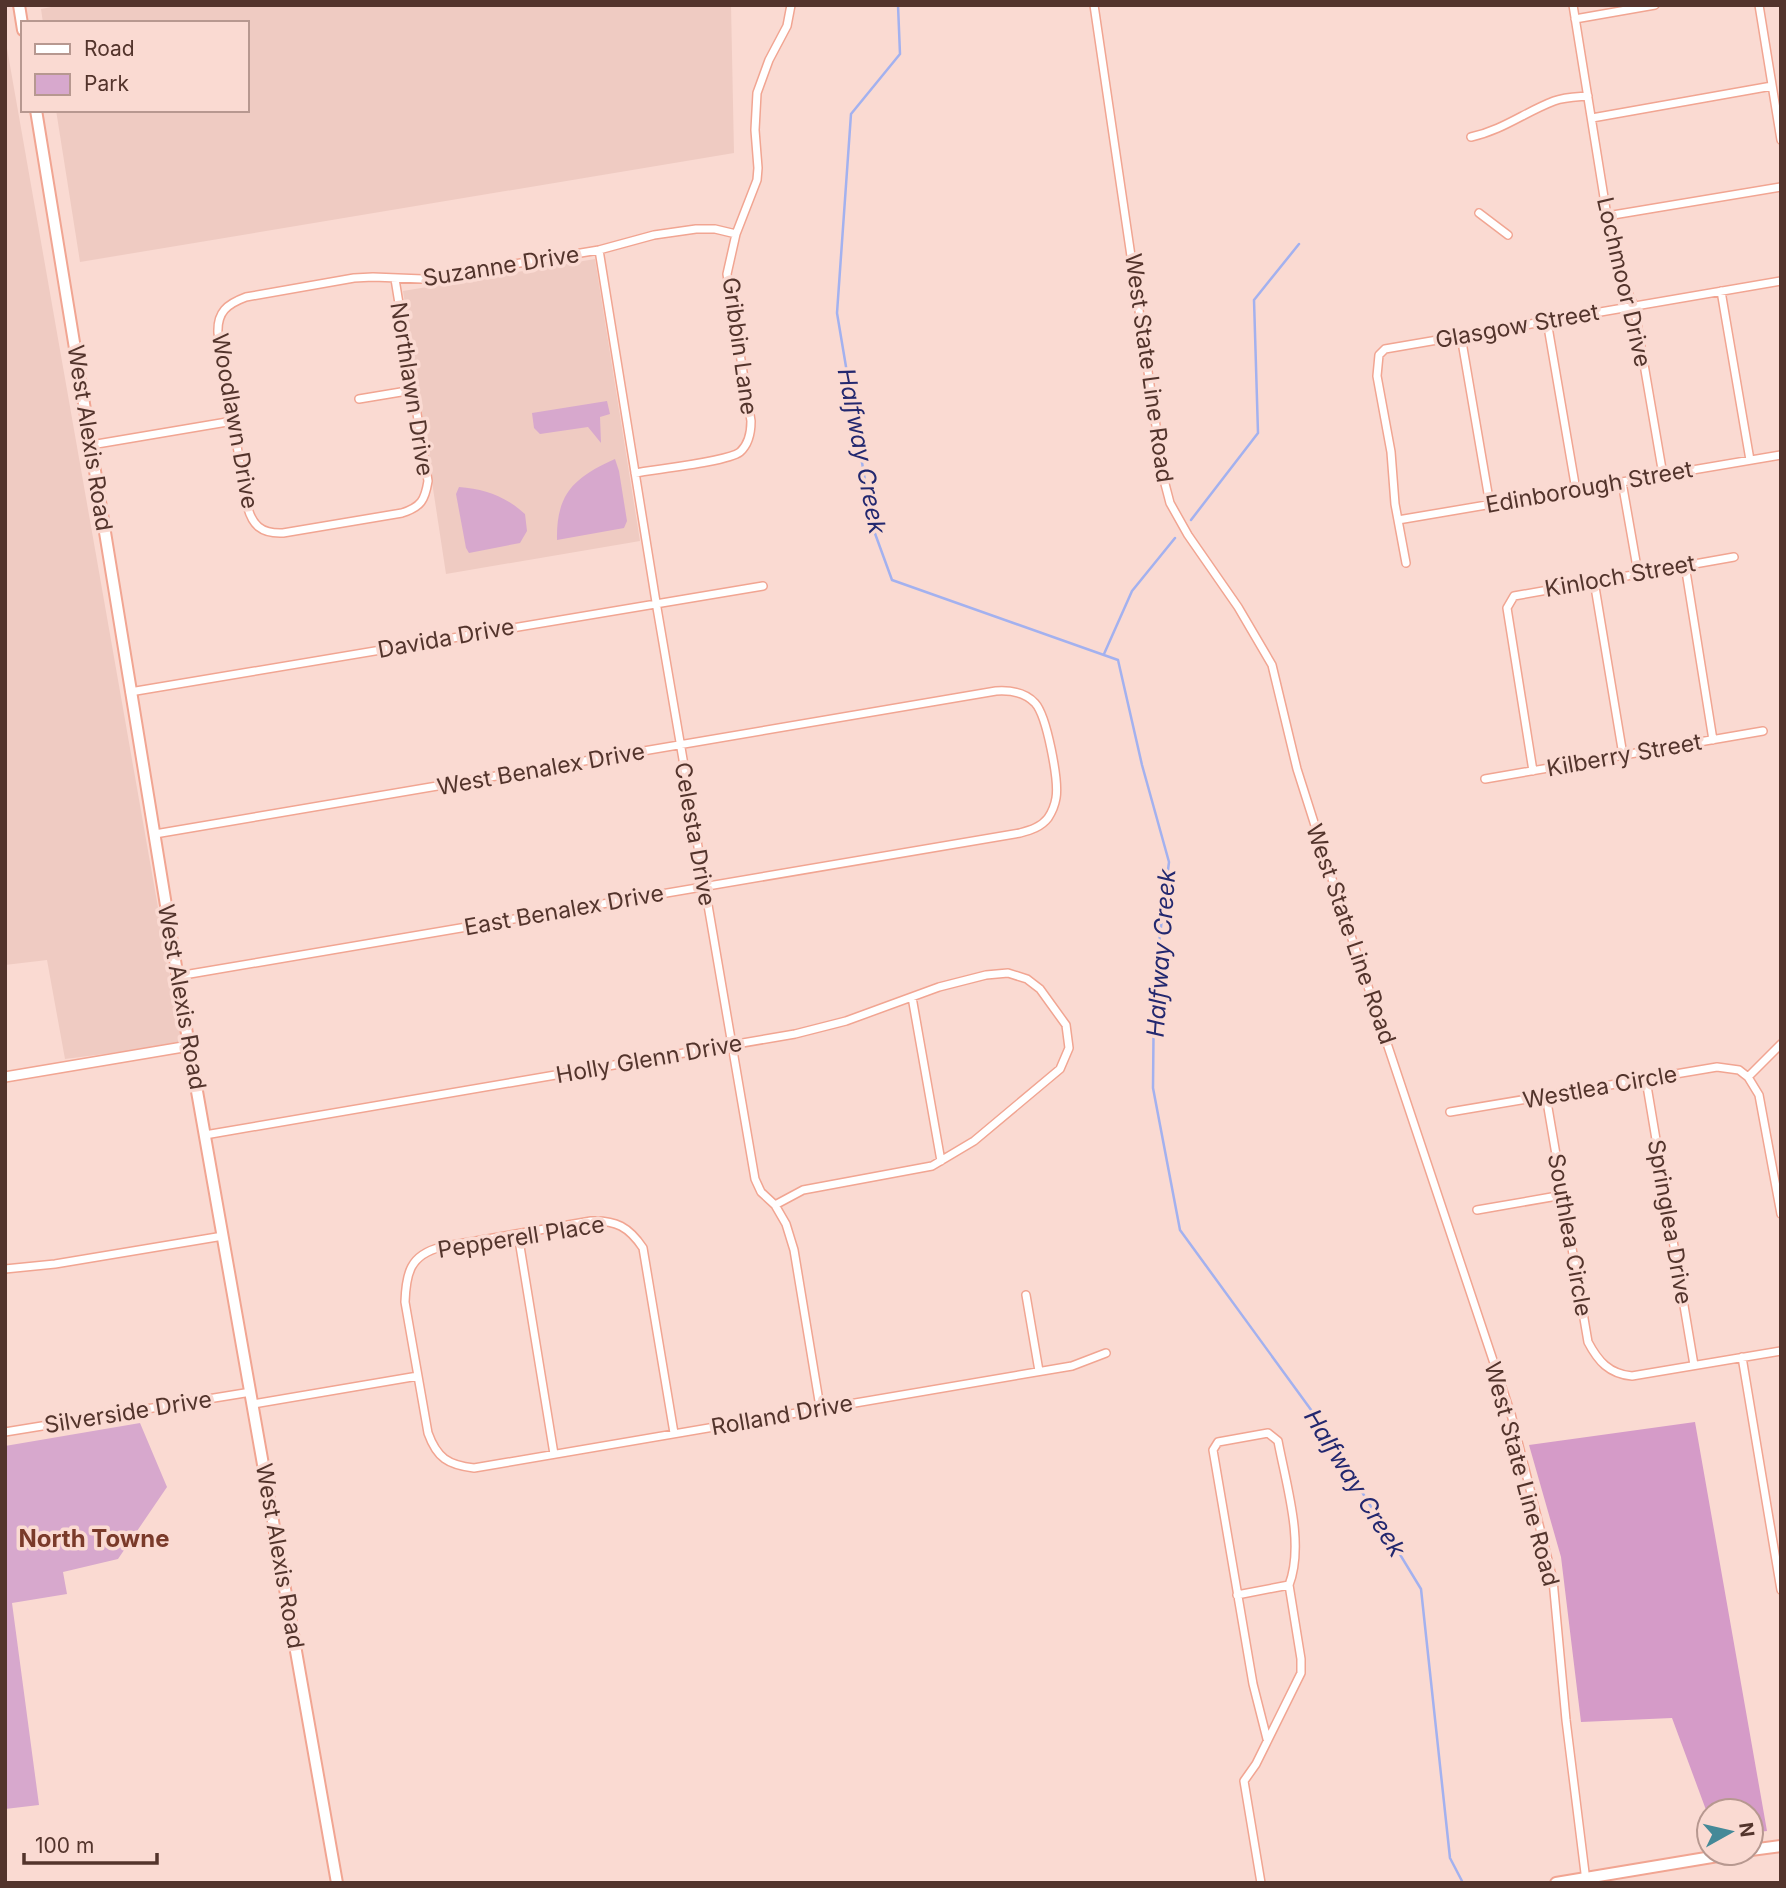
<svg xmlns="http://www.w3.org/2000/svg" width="1786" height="1888" viewBox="0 0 1786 1888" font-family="Inter,sans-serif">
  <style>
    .built { fill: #efcbc2 }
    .green { fill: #d7a8cd }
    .forest { fill: #d59bc8 }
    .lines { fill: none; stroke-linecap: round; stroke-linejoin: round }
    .stream { stroke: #a3b1ef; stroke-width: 2.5 }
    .minor-casing { stroke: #f1a592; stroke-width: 10 }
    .tertiary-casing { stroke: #f1a592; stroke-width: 12 }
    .primary-casing { stroke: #f1a592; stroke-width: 14 }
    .minor { stroke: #fff; stroke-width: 7 }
    .tertiary { stroke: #fff; stroke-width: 9 }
    .primary { stroke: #fff; stroke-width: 10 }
    .labels { text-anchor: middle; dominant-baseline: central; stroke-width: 7; stroke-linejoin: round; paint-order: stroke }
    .street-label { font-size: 23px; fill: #53342c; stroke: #fadad2 }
    .water-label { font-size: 24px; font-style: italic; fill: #23286f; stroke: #fadad2 }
    .neighbourhood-label { font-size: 24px; font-weight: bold; fill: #7a3a2a; stroke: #fadad2 }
  </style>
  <rect width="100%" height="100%" fill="#fadad2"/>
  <path class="built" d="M62,5h669l3,148 -654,109 -24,-152h191v-87h-204l-2,-14z
    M5,37l177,1007 -117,15 -18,-99 -42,5z
    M595,259l45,282 -194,33 -43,-283z"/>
  <path class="green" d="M607,401l3,13 -10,3 1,26 -13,-16 -48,7 -6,-6 -2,-15z
    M615,459l4,12 8,50 -3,7 -67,12c-1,-47 18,-63 58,-81z
    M459,487c26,2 46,9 66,27l2,17 -7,12 -51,10 -3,-5 -10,-54z
    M140,1423l27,64 -49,72 -55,13 4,22 -55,9 27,202 -34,4v-363z"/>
  <path class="forest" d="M1695,1422l72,409 -16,2v-22h-42v7l-37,-100 -91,4 -20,-165 -32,-112z"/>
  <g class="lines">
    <path class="stream" d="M898,5l2,49 -49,60 -14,199 36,215 19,52 226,80 24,105 27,97 -15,121 -1,105 27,142 137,188 104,171 29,269 13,25
      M1191,520l67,-87 -4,-133 45,-56
      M1104,654l28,-63 43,-53"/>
    <defs>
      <path id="minor" d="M1094,5l70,475 6,23 18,32 50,72 34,58 25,104 36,113 178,532 42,166 13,140 20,161
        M1573,5l40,248 3,13 18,40 29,169
        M1759,5l22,135
        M1575,19l80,-14
        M1592,118l180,-32
        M1471,137c32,-7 54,-25 83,-36 11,-4 23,-4 34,-5
        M1479,213l29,22
        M1607,216l174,-29
        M599,250l57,352 99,577 6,13 14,13 11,19 8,26 26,157
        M395,279l33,202c-3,19 -7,26 -26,32l-119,20c-22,1 -31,-8 -36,-28l-29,-172c-1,-21 9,-29 28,-36l108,-19 19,-1 50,2 176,-29 55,-15 42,-6h19l21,5
        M1721,291l29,169
        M1547,321l29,169
        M1461,336l29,169
        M359,399l54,-9
        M91,445l142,-24
        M635,473c21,-4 92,-11 105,-21 9,-8 11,-20 11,-31l-24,-147 9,-40 21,-54 1,-12 -3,-38 2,-37 12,-33 18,-34 4,-21
        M1622,482l16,91
        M1398,520l383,-65
        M1406,563l-11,-59 -4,-52 -14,-76 2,-21 6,-6 396,-68
        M1685,565l28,175
        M1594,581l29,174
        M130,692l633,-106
        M1533,771l-26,-163 7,-12 220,-39
        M1485,779l278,-48
        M155,834l841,-143c15,-1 29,1 39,12 12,13 24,78 21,95 -1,6 -4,14 -8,20 -7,9 -17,12 -28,15l-842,143
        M912,997l29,164
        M1748,1077l33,-33
        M1646,1080l48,285
        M1546,1096l42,246c10,19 21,32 44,34l149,-25
        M1450,1112l267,-45 22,3 9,7 11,18 22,119
        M205,1135l590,-101 51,-13 93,-34 47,-12 22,-2 19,6 13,10 26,36 3,23 -9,21 -86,72 -42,25 -129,24 -28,15
        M1477,1210l86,-15
        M518,1234l36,220
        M5,1269l50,-5 168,-28
        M1026,1295l13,76
        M1742,1357l39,233
        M253,1404l165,-28
        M5,1432l246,-40
        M674,1433l-31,-185c-14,-21 -27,-28 -52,-27l-150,26c-31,8 -35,26 -36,55l23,131c9,25 20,32 46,35l598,-102 34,-13
        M1237,1595l52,-10
        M1261,1883l-17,-102 12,-17 45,-91v-14l-12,-74c16,-41 -3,-101 -11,-144l-10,-8 -50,9 -5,8 40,234 14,55"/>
      <path id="tertiary" d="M5,1077l184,-31"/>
      <path id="primary" d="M19,5l4,25
        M36,110l153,936 148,837
        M1751,1850l30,-4
        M1556,1883l180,-30"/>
    </defs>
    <use href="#minor" class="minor-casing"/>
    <use href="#tertiary" class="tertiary-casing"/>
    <use href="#primary" class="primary-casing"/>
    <use href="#minor" class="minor"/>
    <use href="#tertiary" class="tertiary"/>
    <use href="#primary" class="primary"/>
  </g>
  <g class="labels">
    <g class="street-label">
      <text transform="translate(501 266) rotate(-9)">Suzanne Drive</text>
      <text transform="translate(1624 282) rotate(77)">Lochmoor Drive</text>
      <text transform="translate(1517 326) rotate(-10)">Glasgow Street</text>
      <text transform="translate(740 346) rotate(82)">Gribbin Lane</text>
      <text transform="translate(1149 368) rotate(82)">West State Line Road</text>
      <text transform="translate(412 389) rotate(81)">Northlawn Drive</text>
      <text transform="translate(235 421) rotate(80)">Woodlawn Drive</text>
      <text transform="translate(90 438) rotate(81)">West Alexis Road</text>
      <text transform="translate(1589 487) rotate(-10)">Edinborough Street</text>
      <text transform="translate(1620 576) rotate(-10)">Kinloch Street</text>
      <text transform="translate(446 638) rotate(-10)">Davida Drive</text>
      <text transform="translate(1624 755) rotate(-10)">Kilberry Street</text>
      <text transform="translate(541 769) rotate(-10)">West Benalex Drive</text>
      <text transform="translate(695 834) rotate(80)">Celesta Drive</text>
      <text transform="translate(564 910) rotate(-10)">East Benalex Drive</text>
      <text transform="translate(1351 934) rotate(71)">West State Line Road</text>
      <text transform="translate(182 997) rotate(80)">West Alexis Road</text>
      <text transform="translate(649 1059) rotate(-10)">Holly Glenn Drive</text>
      <text transform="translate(1600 1087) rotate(-10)">Westlea Circle</text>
      <text transform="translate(1670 1222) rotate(80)">Springlea Drive</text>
      <text transform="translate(1570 1235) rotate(80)">Southlea Circle</text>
      <text transform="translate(521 1237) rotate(-9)">Pepperell Place</text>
      <text transform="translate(128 1412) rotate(-9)">Silverside Drive</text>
      <text transform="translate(782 1415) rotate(-10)">Rolland Drive</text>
      <text transform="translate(1522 1474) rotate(75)">West State Line Road</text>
      <text transform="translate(280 1556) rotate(80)">West Alexis Road</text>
    </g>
    <g class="water-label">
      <text transform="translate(862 451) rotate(79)">Halfway Creek</text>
      <text transform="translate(1161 953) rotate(-86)">Halfway Creek</text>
      <text transform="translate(1355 1483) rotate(58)">Halfway Creek</text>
    </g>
    <g class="neighbourhood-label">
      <text x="94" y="1538">North Towne</text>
    </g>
  </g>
  <rect width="1786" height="1888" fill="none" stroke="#53342c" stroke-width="14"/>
  <rect x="21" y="21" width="228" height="91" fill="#fadad2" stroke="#b79890" stroke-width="2"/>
  <rect x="35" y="44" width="35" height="10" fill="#ffffff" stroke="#b79890" stroke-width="2"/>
  <text x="84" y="56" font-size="21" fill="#53342c">Road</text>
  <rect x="35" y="74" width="35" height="21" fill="#d7a8cd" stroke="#b79890" stroke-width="2"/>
  <text x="84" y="91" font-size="21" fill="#53342c">Park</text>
  <g transform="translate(1730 1832) rotate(82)"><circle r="33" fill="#fadad2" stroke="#b79890" stroke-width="2"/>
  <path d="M0-5L12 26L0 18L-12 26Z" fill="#458998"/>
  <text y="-10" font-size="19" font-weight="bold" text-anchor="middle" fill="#53342c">N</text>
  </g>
  <path d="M24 1853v10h133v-10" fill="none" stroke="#53342c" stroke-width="3.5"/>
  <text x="35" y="1853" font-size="21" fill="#53342c" stroke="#fadad2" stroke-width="5" paint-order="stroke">100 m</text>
</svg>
